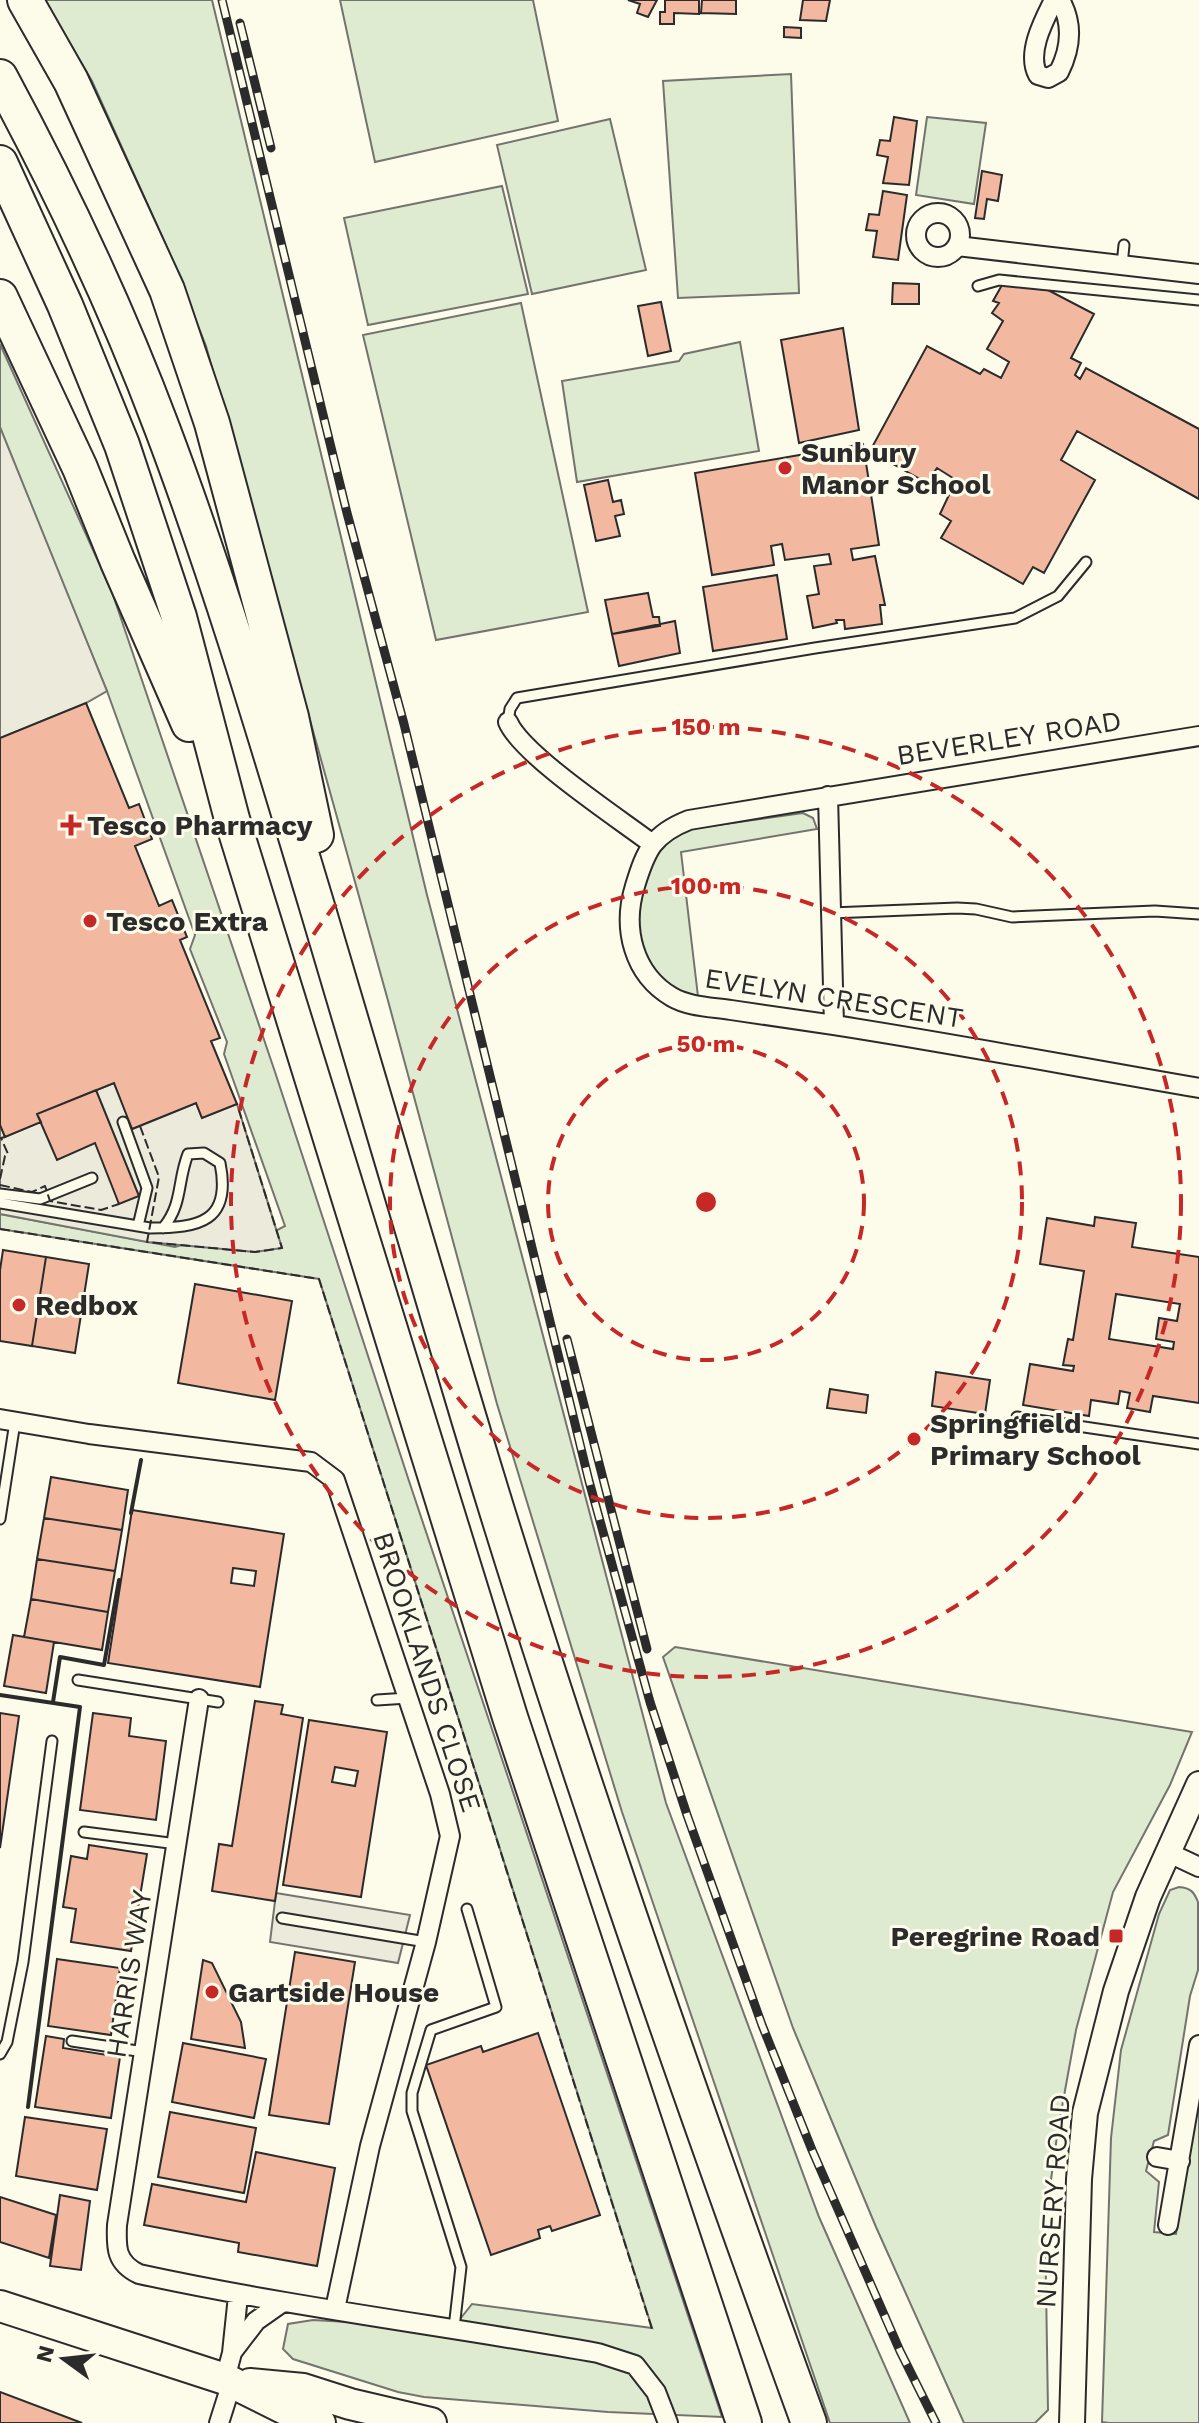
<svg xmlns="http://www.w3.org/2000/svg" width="1199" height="2423" viewBox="0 0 1199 2423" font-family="'Work Sans',sans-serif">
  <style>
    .green { fill: #deebd1; stroke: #74746e; stroke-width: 2 }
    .parking { fill: #eceadb; stroke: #74746e; stroke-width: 2 }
    .building { fill: #f2b8a0; stroke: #2b2b2b; stroke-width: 2; fill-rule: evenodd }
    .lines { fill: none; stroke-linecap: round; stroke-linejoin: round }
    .service-casing { stroke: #2b2b2b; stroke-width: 13 }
    .minor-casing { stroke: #2b2b2b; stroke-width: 22 }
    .tertiary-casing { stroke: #2b2b2b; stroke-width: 28 }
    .primary-casing { stroke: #2b2b2b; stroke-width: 34 }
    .motorway-casing { stroke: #2b2b2b; stroke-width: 38 }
    .service { stroke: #fdfbea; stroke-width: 9 }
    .minor { stroke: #fdfbea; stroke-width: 18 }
    .tertiary { stroke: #fdfbea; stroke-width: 24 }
    .primary { stroke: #fdfbea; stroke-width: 30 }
    .motorway { stroke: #fdfbea; stroke-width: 34 }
    .rail-casing { stroke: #2b2b2b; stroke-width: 9 }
    .rail { stroke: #fdfbea; stroke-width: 6; stroke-dasharray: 18; stroke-linecap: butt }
    .fence { stroke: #2b2b2b; stroke-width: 2; stroke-dasharray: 10 4; stroke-linecap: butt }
    .wall { stroke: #2b2b2b; stroke-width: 4 }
    .ring { fill: none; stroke: #c62828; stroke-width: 4; stroke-dasharray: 14 10 }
    .poi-dot { fill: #c62828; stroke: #fdfbea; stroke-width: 3 }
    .labels { text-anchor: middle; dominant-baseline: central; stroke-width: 6; stroke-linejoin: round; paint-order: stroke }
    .poi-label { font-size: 28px; font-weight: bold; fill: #2b2b2b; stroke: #fdfbea; text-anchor: start }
    .street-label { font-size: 28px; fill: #2b2b2b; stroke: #fdfbea }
    .centre { fill: #c62828; stroke: #fdfbea; stroke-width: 4 }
    .ring-label { font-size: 24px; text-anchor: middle; font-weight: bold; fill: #c62828; stroke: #fdfbea; stroke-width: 6; stroke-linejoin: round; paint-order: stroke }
  </style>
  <rect width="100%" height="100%" fill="#fdfbea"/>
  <path class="green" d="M44,0h168l215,895 239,908 153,414 91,206h-80l-208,-611 -125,-408 -110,-407 -181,-651 -41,-103 -73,-162z
    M340,0h193l25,121 -183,41z
    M791,74l8,219 -121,5 -15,-217z
    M927,117l59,6 -12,81 -58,-9z
    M610,119l36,151 -114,24 -35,-149z
    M502,186l26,108 -160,31 -24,-107z
    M521,303l67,309 -152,28 -73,-305z
    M740,342l19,109 -182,31 -15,-101 117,-20 5,-7z
    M0,344l112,248 163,480 134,409 313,936 -114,-5 -184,-15 -26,-5 -105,-33 -10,-10 5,-25 25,-4 140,8 19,-24 180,24 -333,-1049 -319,-50v-15l175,33 58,-17 18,14 34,-18 -61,-172 3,-12 -37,-93 5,-14 -88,-244 -107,-258z
    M803,813l10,5 4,11 -136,23 18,153 -24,-7 -44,-62 20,-93 38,-14z
    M675,1647l517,85 -22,53 -57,107 -37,138 -18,99 -13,94 3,187 -13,13h-71l-88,-196 -83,-199 -130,-371z
    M1179,1887c12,1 15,5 19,15v68l-8,26 -22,139 -14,6 -8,30 13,11 -5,50 22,2 23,-142v331h-90l-7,-1 9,-284 10,-88 38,-136 11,-24z"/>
  <path class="parking" d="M0,427l107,264 -21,12 -86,35z
    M114,1083l19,46 63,-26 6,15 35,-14 45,144 -27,4 -108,-10 -147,-28v-89l5,12 35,-15 -3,-8z
    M276,1893l134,22 -12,48 -128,-21z"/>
  <path class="building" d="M628,0h29l-9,17 -11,-4 3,-9z
    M665,0h34v14l-25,-1v11h-14v-12h5z
    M702,0h34v14l-35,-1z
    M803,0h27l-4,21 -26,-1z
    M784,27l17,1v10l-17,-1z
    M894,117l23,4 -8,64 -26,-2 5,-26 -11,-2 3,-15 10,1z
    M982,171l20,4 -4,26 -11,-2 -3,20 -9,-1z
    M883,191l24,4 -9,65 -25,-3 4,-26 -11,-1 3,-16 10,1z
    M893,283l26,1v20h-27z
    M1002,285l46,5 46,24 -23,44 10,5 -6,12 5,4 6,-11 113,61v70l-122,-68 -16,29 34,20 -51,93 -11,-6 -10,17 -82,-46 10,-17 -11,-7 16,-34 -19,-12 -10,15 -57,-32 57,-105 53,28 4,-5 17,9 8,-16 -22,-13 16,-28 -11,-8 7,-10 -6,-2z
    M661,302l10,49 -23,5 -10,-50z
    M843,328l16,102 -60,13 -18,-103z
    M863,444l16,101 -28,4 2,11 22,-4 10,49h-5l2,19 -37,5 -1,-9h-8l1,3 -24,5 -6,-32 12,-2 -5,-28 17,-2 -2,-10 -44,6 -3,-16 -11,2 3,19 -62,10 -17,-102z
    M608,480l5,22 8,-2 3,14 -9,2 5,20 -24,5 -12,-56z
    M777,575l10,64 -74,12 -10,-64z
    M648,593l5,24h6l1,9 -48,8 -7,-34z
    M675,621l5,32 -61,13 -7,-32z
    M86,703l43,105 10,-4 13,35 -17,7 24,60 13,-6 15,37 -7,3 40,98 -9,3 26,63 -35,14 -6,-15 -64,26 -18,-46 -77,31 4,8 -36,15 -5,-12v-387z
    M96,1090l43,106 -20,8 -24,-61 -38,17 -20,-46z
    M1095,1217l41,6 -4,24 67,10v146l-46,-7 -3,16 -23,-4 3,-15 -10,-2 -2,13 -27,-4 -2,16 -66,-11 7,-41 43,7 1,-5 -11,-1 5,-26 5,1 11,-69 -44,-7 7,-46 47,8zM1116,1294l64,10 -3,17 -18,-3 -3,21 18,3 -1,7 -64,-10z
    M3,1250l43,7 -14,89 -32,-5v-71z
    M46,1257l43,7 -14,89 -43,-7z
    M195,1284l97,17 -17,99 -97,-17z
    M936,1372l54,8 -5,34 -53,-8z
    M830,1389l38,6 -2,18 -39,-5z
    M51,1477l77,13 -6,40 -78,-12z
    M132,1510l152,24 -24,153 -152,-24zM233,1568l23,3 -2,15 -23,-3z
    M44,1518l78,12 -7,41 -78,-12z
    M37,1559l78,12 -7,41 -77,-13z
    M31,1599l77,13 -6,38 -78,-13z
    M13,1635l41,7 -8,51 -42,-7z
    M255,1701l28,4 -2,9 22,4 -28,183 -63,-10 7,-47 13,2z
    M0,1713l19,3 -19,132z
    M93,1713l38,5 -2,18 37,5 -10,79 -76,-10z
    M309,1720l78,12 -26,165 -78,-12zM335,1767l23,4 -3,15 -23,-4z
    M89,1845l58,9 -16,97 -60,-9 5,-33 -13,-2 8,-51 16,3z
    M295,1952l60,10 -26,162 -60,-9z
    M57,1959l63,9 -9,67 -63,-9z
    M203,1960l9,3 29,59 4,26 -54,-9z
    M538,2033l62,182 -48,16 -2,-5 -12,4 2,8 -49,17 -65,-190 55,-19 2,6z
    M46,2036l18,3 -1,9 57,9 -9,61 -76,-11z
    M183,2043l83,16 -12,59 -82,-16z
    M170,2112l86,16 -12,65 -86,-16z
    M25,2117l82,12 -10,61 -81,-14z
    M256,2152l79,16 -18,98 -79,-14 1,-9 -95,-18 8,-41 94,18z
    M60,2195l30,6 -9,69 -31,-4z
    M0,2197l56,18 -7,43 -49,-16z
    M0,2392l82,31h-82z"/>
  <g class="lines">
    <defs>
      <path id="service" d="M1122,265l2,-20
        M978,286l21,-6 200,20
        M508,722l2,-13 7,-11 298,-50 200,-30 43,-22 28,-34
        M831,913l126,-5 19,1 36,8 143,-6 44,3
        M123,1122l24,66 -9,38
        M0,1194l40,5 52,-21
        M0,1203l150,25c49,0 82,-6 70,-65l-16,-10 -16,1c-11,28 -5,50 -25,74
        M1017,1417l182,27
        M0,1519l15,-97
        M78,1680l140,22
        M377,1700l31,-2
        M84,1832l93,12
        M282,1918l144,24
        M72,2041l72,11
        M0,2054l7,-12 16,-80 29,-221
        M454,2328l7,-61 -49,-156v-18l19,-63 65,-23 -29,-98"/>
      <path id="minor" d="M1054,0c-10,20 -28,53 -16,75l10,3 11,-6c12,-24 14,-49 1,-72
        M916 235a22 22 0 1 1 44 0a22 22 0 1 1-44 0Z
        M957,246l242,28
        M508,722c14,33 110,96 143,121
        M1199,736l-510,84c-36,14 -43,30 -54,66 -13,42 -2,88 37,111 17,10 41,10 59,13 34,5 68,10 103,15 122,19 243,42 365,63
        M828,796l6,229
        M0,1419l89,15 222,28 24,18 105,314 10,42 -24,106 -56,204 -35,163
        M199,1699l-82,526c-1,23 -1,38 22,49 152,33 306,52 459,79l37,12 21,27 12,31
        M1167,1852l32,15
        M1157,2157l23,4
        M1168,2225l31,-180
        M233,2351l23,-30 27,-19
        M225,2379l7,-26 6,-57
        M219,2423l13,-41"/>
      <path id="tertiary" d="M1072,2423l7,-244 6,-66 31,-122 32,-94 51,-113"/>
      <path id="primary" d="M0,2306l225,73 68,34 27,10
        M250,2384l53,5 47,15 81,19"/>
      <path id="motorway" d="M25,0l46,81 96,209 45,133 79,294 25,118
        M0,77c61,113 117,231 162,351 59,156 106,316 154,475 47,160 95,319 142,479 104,351 226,697 351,1041
        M0,163l65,142 57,140 57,172 53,202 278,898 234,706
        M0,297l80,171 38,94 71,162"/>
    </defs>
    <use href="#service" class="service-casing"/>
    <use href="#minor" class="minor-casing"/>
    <use href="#tertiary" class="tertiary-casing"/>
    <use href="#primary" class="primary-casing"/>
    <use href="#motorway" class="motorway-casing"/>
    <use href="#service" class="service"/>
    <use href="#minor" class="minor"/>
    <use href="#tertiary" class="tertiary"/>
    <use href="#primary" class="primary"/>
    <use href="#motorway" class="motorway"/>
    <defs>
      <path id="rail" d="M222,0l125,513 57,211 185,757 61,221 37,113 75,210 50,125 88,201 36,72
        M240,23l31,125
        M567,1339l80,310"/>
    </defs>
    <use href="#rail" class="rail-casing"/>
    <use href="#rail" class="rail"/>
    <path class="fence" d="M140,1126l19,51 -12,65 108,10 27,-4 -45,-144
      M0,1179l5,-23 3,-2 -7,-16 4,-1
      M0,1185l32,7 13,-6 5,15 51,9 18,-6
      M0,1229l319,50 333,1050"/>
    <path class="wall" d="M131,1513l10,-53
      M0,1695l80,12 -52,400
      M53,1702l7,-45 44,8 15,-85"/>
  </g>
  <g class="ring">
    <circle cx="706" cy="1202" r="158"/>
    <circle cx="706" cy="1202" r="316"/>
    <circle cx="706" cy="1202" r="475"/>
  </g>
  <g class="poi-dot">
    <circle cx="785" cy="468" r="8"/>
    <path d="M67 813h8v8h8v8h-8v8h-8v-8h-8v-8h8z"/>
    <circle cx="90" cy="921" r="8"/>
    <circle cx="19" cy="1305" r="8"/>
    <circle cx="914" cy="1439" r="8"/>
    <rect x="1108" y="1928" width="16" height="16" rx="4"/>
    <circle cx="212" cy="1992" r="8"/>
  </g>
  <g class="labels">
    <g class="poi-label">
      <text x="801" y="452">Sunbury<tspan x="801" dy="32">Manor School</tspan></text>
      <text x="87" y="825">Tesco Pharmacy</text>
      <text x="106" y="921">Tesco Extra</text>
      <text x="35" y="1305">Redbox</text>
      <text x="930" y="1423">Springfield<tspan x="930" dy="32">Primary School</tspan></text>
      <text x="1100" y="1936" text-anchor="end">Peregrine Road</text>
      <text x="228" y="1992">Gartside House</text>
    </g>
    <g class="street-label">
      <text transform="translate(1009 738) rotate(-9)">BEVERLEY ROAD</text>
      <text transform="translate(834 998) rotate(9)">EVELYN CRESCENT</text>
      <text transform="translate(427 1672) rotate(72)">BROOKLANDS CLOSE</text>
      <text transform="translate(129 1974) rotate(-81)">HARRIS WAY</text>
      <text transform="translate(1053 2201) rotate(-86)">NURSERY ROAD</text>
    </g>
  </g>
  <circle cx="706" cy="1202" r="12" class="centre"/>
  <g class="ring-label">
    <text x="706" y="735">150 m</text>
    <text x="706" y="894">100 m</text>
    <text x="706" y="1052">50 m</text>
  </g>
  <g transform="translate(64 2359) rotate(285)" stroke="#fdfbea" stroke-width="6" paint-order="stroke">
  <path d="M0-6L14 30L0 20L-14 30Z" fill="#2b2b2b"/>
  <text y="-12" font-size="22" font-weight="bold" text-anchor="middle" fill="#2b2b2b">N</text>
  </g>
</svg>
